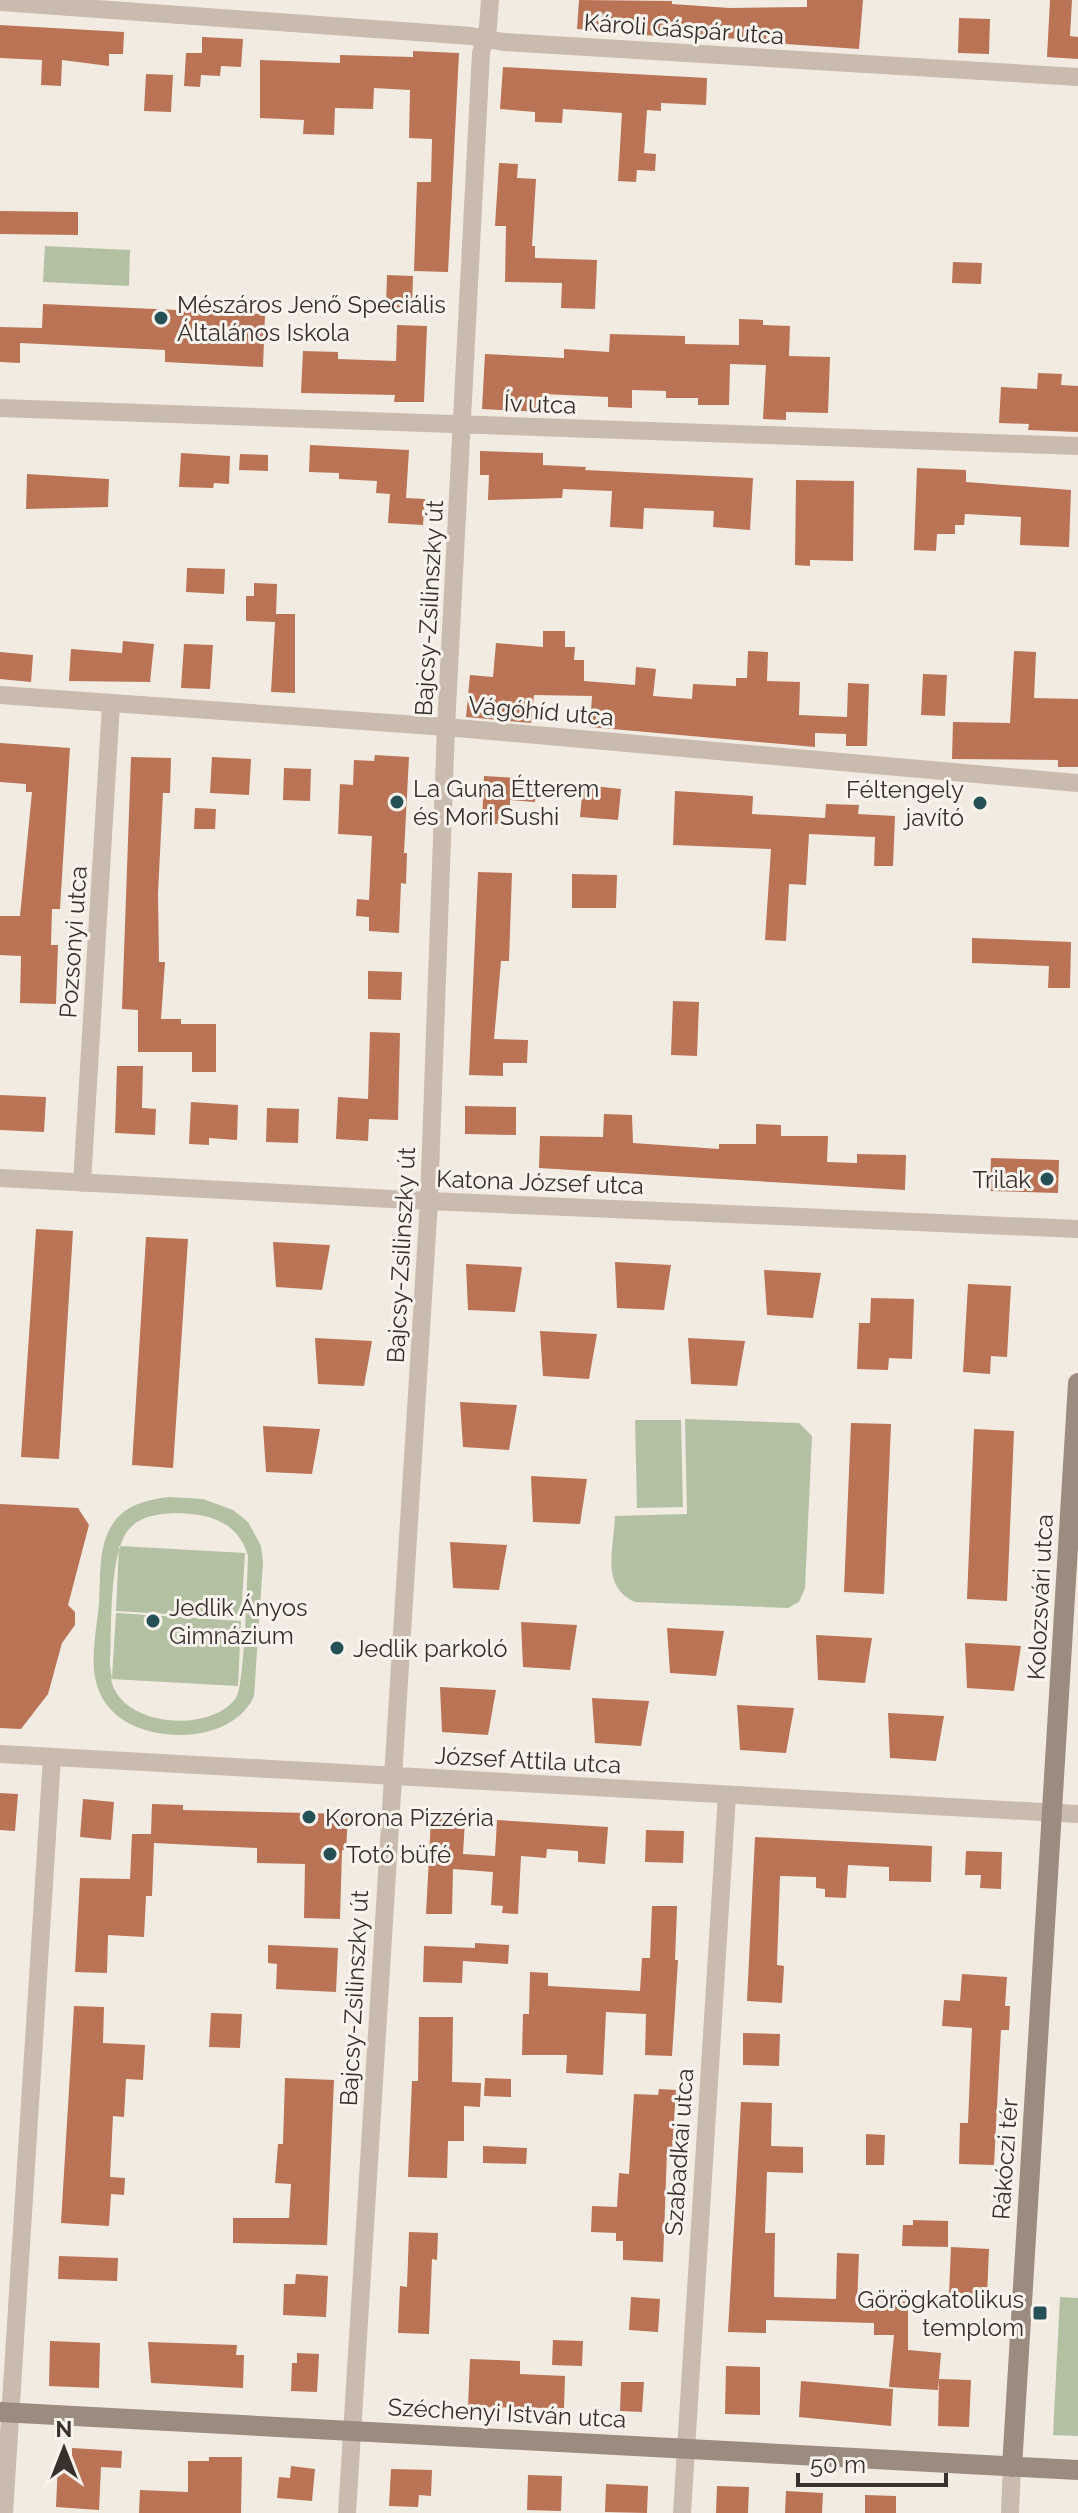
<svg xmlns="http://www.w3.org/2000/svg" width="1078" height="2513" viewBox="0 0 1078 2513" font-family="Raleway,sans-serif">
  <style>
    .green { fill: #b4c0a2; fill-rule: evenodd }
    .building { fill: #bb7356 }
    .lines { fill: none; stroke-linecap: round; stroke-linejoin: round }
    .street { stroke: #c9bbae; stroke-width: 18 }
    .secondary { stroke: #9c8b7f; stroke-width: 20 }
    .poi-dot { fill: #255156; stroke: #f9f4ee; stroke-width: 3 }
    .labels { text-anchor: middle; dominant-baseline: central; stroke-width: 6; stroke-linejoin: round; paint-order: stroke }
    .street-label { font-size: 24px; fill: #38302c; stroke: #f9f4ee }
    .poi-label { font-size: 24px; fill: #38302c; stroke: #f9f4ee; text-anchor: start }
  </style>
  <rect width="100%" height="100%" fill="#f1ebe1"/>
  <path class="green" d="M45,246l85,4 -1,36 -86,-4z
    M685,1419l114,4 13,13 -7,152 -6,14 -11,6 -153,-6c-35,-16 -21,-53 -20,-86l72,-2z
    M635,1420h46l2,87 -46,1z
    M169,1497l34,2 30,11 15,12 13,24 2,16 -9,134c-10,23 -35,35 -59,38 -42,5 -92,-10 -100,-57 -4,-23 2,-51 4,-74 2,-29 -2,-64 20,-87 13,-13 33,-17 50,-19zM176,1513c33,1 62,8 72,43 -1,23 -3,128 -12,142 -26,36 -116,29 -125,-19l127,7 3,-65 -125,-8 -4,66 -2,-13c2,-33 -2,-116 20,-138 12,-13 30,-14 46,-15z
    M119,1546l126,7 -4,65 -125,-7z
    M1060,2297l18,1v138l-25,-1z"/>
  <path class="building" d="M579,0l93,1v3l58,4 77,-1v-7h56l-4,49 -88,-6v-3l-130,-5 1,-13 -36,-2 -1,11 -28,-2z
    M1050,0h22l-2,36 8,1v22l-31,-2z
    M959,18l31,1 -1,35 -31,-1z
    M0,25l124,7 -1,22h-14v12l-47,-6 -1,26 -20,-1 1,-25 -42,-2z
    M202,37l41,2 -2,28 -20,-1 -1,10 -19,-1 -1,12 -16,-1 2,-33h16z
    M413,51l46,2 -11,219 -34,-1 3,-89h14l1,-43 -23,-1 1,-48 -36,-2 -1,21 -38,-1 -1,27 -31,-1 1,-14 -44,-2v-58l80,3v-8l73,2z
    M503,67l204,11 -1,27 -45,-2v8l-14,-1 -3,43 12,1 -1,17 -18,-1 -1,12 -18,-1 4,-68 -59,-4 -1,14 -27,-1v-10l-35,-3z
    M146,74l27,1 -2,37 -27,-1z
    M499,163l19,1 -1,14 19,1 -4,67h3v12l62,2 -2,49 -34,-1 1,-25 -57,-1 1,-56h-11z
    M0,211l78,1v23l-78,-1z
    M953,262l29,1 -1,21 -29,-1z
    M387,275l26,1 -1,32 -26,-1z
    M43,304l222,10 -2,53 -98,-5v-12l-145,-7v20l-20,-1v-35l42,1z
    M739,319l24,1v5l27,1 -1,30 41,1 -2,56 -42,-1v8l-23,-1 3,-54 -36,-1 -1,41h-31v-7h-32v-7l-34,-1v18l-24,-1v-10l-65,-3 -1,18 -60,-3 3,-55 79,4v-9l45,3 1,-18 75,2v8l54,1z
    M397,325l30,1 -3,76h-30l1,-7 -94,-2 2,-42 35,1v7l58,2z
    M1038,373l24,1 -1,11 17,1v46l-50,-2 1,-6 -30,-1 2,-36 36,2z
    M310,445l99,5 -3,48 19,1 -2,26 -35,-2 2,-29 -14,-1 1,-12 -38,-2v-6l-30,-1z
    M480,451l63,2v12l43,2 -1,3 168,8 -3,52 -37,-3 1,-16 -70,-3 -1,21 -33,-2 2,-36 -49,-2 -1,9 -74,2 1,-25h-9z
    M181,453l49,3 -1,28 -15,-1 -1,5 -34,-1z
    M240,454l28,1v16l-29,-1z
    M917,468l49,2v12l105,8 -2,57 -49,-2 1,-28 -56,-3 -1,11h-9v9h-18l-1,17 -22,-1z
    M27,474l82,5 -1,28 -82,2z
    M796,480l58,1 -1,80 -43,-1v6l-15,-1z
    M187,568l38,1 -1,25 -38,-2z
    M254,583l23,1 -1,30h19v79l-24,-1 4,-70 -29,-1v-25h8z
    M543,631h22v16h10l-1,13h10v21l51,4 1,-18 20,2 -3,27 39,3 1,-15 43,2v-8h11l1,-27 20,1 -1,29 33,1 -1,33 48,2 1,-34 21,1 -2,62h-21v-12l-31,-1v14l-225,-20 2,-31 -58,-1 -3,28 -65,-6 4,-42 23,2 3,-34 47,4z
    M123,641l31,3 -4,38 -81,-1 2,-32 51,4z
    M184,644l29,1 -3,44 -29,-1z
    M1014,651l22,1 -2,46 44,1v68h-20v-7l-106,-1 1,-37 57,1z
    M0,652l33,3 -2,27 -31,-3z
    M923,674l24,1 -2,41 -24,-1z
    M0,743l70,5 -10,161h-8l-1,36h7l-2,59 -36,-1 1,-47 -21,-1v-39h20l12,-124h-6v-8l-26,-2z
    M375,755l34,2 -5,96h3l-1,31 -5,-1 -2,50 -30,-2v-14l-13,-1 1,-17 12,1 3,-64 -34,-2 2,-50 13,1 1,-25 20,1z
    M131,757l40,1 -1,35h-7l-5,100 1,69h6l-4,57h20v5h35v48h-24v-20h-54v-42l-16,-1z
    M212,757l39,2 -2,36 -39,-2z
    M284,768l27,1 -1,32 -27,-1z
    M484,776l52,3 -1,23 -25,-2v12l-11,-1 -1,13 -16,-1z
    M583,785l38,4 -3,31 -38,-3z
    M675,791l78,5 -1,18 73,4 1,-14 33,1 -1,9 37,2 -2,50h-19l1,-29 -66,-3 -3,51 -17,-1 -3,57 -21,-1 6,-91 -98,-4z
    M195,808l21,1 -1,20h-21z
    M478,872l34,1 -3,88h-8l-7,78 34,1 -1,23h-24v13l-34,-1z
    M572,874l45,1 -1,33h-44z
    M972,938l99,4 -1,46h-22l1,-22 -77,-3z
    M368,971l34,1 -1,28 -33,-1z
    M673,1001l26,1 -2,54 -26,-1z
    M370,1032l30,1 -2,87 -29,-1 -1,22 -32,-2 2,-42 30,2z
    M117,1066h26l-1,42 14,1 -1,26 -40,-2z
    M0,1095l46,2 -2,35 -44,-2z
    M191,1102l47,3 -1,35 -28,-2v7l-20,-1z
    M465,1106l51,1v28l-51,-1z
    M267,1108l32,1 -1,34 -32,-1z
    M604,1114l28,1 1,28 86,6v-5h37v-20l25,1v11h47l-1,26 30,1v-9l49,1 -1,35 -366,-22 1,-32 63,1z
    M991,1158l68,2 -1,33 -68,-2z
    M36,1229l37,2 -14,228 -38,-2z
    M146,1237l42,2 -15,229 -41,-3z
    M273,1242l57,3 -8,45 -46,-3z
    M615,1262l56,3 -7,45 -47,-2z
    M466,1264l56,3 -7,45 -47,-2z
    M764,1270l57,3 -8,45 -46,-3z
    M968,1284l43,2 -4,71 -16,-1 -1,18 -27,-2z
    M871,1298l43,1 -2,60 -23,-1 -1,12 -31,-1 2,-46h11z
    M540,1331l57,3 -8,45 -46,-3z
    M315,1338l57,3 -8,45 -46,-2z
    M688,1338l57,3 -8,45 -46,-2z
    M460,1402l57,3 -8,45 -46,-3z
    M851,1423l40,1 -7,170 -40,-2z
    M263,1426l57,3 -8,45 -46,-2z
    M974,1429l40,2 -7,170 -40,-2z
    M531,1476l56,3 -7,45 -47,-2z
    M0,1504l78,4 11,17 -21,80 7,7v13l-13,18 -14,51 -27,35 -21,-1z
    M450,1542l57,3 -8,45 -46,-2z
    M521,1622l56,3 -7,45 -47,-3z
    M667,1628l57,3 -8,45 -46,-3z
    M816,1635l56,3 -7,45 -47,-3z
    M965,1643l56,3 -7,45 -47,-3z
    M440,1687l56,3 -8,45 -46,-3z
    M592,1698l57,3 -8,45 -46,-3z
    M737,1705l57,3 -8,45 -46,-3z
    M888,1713l56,3 -8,45 -46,-3z
    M0,1793l18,1 -3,37 -15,-1z
    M83,1799l31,3 -3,38 -31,-3z
    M152,1804l31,1v5l165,4 -2,36h-4l-2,69 -36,-1 1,-54 -48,-1v-15l-103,-5 -2,53h-6l-2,41 -36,-2 -1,38 -32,-1 5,-94 50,1 2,-45h19z
    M431,1819l34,1 -2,34 32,2 2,-36 111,7 -3,37 -27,-2v-11l-31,-2 -1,9 -25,-2 -3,58 -16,-1 1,-7 -12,-1 2,-33 -40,-3 -1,45h-26z
    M646,1830l38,1 -1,32 -38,-1z
    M755,1837l177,9 -1,36 -42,-1v-14l-41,-2 -2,33 -21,-1v-8l-9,-1v-11l-36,-1 -3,89 7,1 -2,37 -35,-2z
    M966,1851l36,1 -1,37 -21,-1 1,-13h-16z
    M652,1906h25l-2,54h3l-6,96 -27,-1 1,-41 -40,-2 -3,63 -37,-2 1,-18h-45l1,-41h6l1,-42 18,1v13l92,5 2,-33h8z
    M475,1943l34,2 -1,19 -45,-3 -1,22 -39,-1 1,-36 51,2z
    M268,1945l70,3 -2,44 -60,-3 1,-25 -9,-1z
    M962,1974l45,3 -2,29h5l-1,24h-8l-7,135 -35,-1 1,-41h8l4,-95 -30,-2 2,-26 16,1z
    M74,2006l30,1 -1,36 42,2 -2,35 -17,-1 -2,38 -11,-1 -3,61 15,1 -1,17 -13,-1 -2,32 -48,-3z
    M211,2013l31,1 -2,34 -31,-1z
    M419,2017h34l-1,65 29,1 -1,24 -16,-1v35h-16l-1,37 -39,-1 4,-96h6z
    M743,2033l37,1 -1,32 -36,-1z
    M285,2078l49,2 -7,165 -94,-2v-25h56l2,-34 -16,-1 3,-39h5z
    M485,2078l26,1v18l-27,-1z
    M659,2089l17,1 -4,61h-5l-4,111 -40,-2v-19h-7v-8l-25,-1 1,-26 25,1 2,-34 10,1 5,-80 24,1z
    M741,2102l31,1 -1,43 32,1v26l-36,-1 -2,61h10l-1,64 62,2 1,-46 22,1 -2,52 51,-5v49l33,3 -3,37 -49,-3 5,-52h-20v-12l-108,-3v13l-38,-1z
    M866,2134l19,1 -1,30h-18z
    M483,2146l44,2 -1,16 -43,-1z
    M913,2220l35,1v26l-46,-1 1,-21h10z
    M409,2232l29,1 -1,27 -5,-1 -3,75 -31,-1 2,-47 7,1z
    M951,2247l38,2 -2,48 -38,-2z
    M59,2256l59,2 -1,23 -59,-2z
    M296,2274l32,2 -2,41 -43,-2 1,-31h11z
    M631,2297l29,2 -2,33 -29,-2z
    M553,2340l30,1 -1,25 -30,-1z
    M50,2341l50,2 -1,45 -50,-2z
    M148,2342l89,3 -1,10h8l-1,33 -92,-5z
    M297,2353l22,1 -2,38 -26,-1 1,-28h5z
    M470,2359l50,2v13l45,2 -1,32 -96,-1z
    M726,2366l34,1v48l-35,-1z
    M939,2379l32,1 -2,47 -31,-1z
    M801,2381l92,8 -2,37 -92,-9z
    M621,2382h23l-2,30 -22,-1z
    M72,2448l50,3 -1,17 -20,-1 -2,43 -43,-3 2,-46 14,1z
    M209,2457h33l-1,56h-102l1,-23 48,2v-31h21z
    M291,2466l24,3 -3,32 -35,-3 2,-21 11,1z
    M391,2469l41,1 -1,26 -12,-1 -1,12 -29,-1z
    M528,2475l34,1 -1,35 -34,-1z
    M606,2484l42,2 -1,27 -42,-1z
    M717,2486l32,1 -1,26h-32z
    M786,2491l37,2 -1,20h-37z
    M865,2495l31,1v17h-31z"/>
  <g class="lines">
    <path class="street" d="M0,2l471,34 33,6 574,35
      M0,408l1078,38
      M0,695l446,32 632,56
      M0,1178l429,23 649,28
      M82,1183l29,-479
      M0,1754l1078,60
      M4,2513l48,-756
      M347,2513l82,-1312 17,-474 35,-674 7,-26 2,-27
      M682,2513l45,-718
      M1010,2513l2,-46"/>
    <path class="secondary" d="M0,2412l1078,58
      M1012,2467l66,-1084"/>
  </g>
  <g class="poi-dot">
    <circle cx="161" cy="318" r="8"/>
    <circle cx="397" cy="802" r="8"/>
    <circle cx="980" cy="803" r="8"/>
    <circle cx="1047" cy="1179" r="8"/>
    <circle cx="153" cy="1621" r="8"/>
    <circle cx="337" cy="1648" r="8"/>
    <circle cx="309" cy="1817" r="8"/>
    <circle cx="330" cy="1854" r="8"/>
    <rect x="1032" y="2305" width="16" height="16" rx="4"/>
  </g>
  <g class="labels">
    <g class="street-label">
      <text transform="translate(684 29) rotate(4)">Károli Gáspár utca</text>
      <text transform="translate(540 404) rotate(2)">Ív utca</text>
      <text transform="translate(429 608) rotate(-87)">Bajcsy-Zsilinszky út</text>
      <text transform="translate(541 711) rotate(5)">Vágóhíd utca</text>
      <text transform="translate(73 942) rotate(-86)">Pozsonyi utca</text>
      <text transform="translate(540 1182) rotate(2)">Katona József utca</text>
      <text transform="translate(401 1255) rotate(-87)">Bajcsy-Zsilinszky út</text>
      <text transform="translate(1040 1597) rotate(-87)">Kolozsvári utca</text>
      <text transform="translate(528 1760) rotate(3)">József Attila utca</text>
      <text transform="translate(354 1998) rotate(-87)">Bajcsy-Zsilinszky út</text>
      <text transform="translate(679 2152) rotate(-86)">Szabadkai utca</text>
      <text transform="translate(1005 2159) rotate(-86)">Rákóczi tér</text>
      <text transform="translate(507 2413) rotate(3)">Széchenyi István utca</text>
    </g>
    <g class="poi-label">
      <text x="177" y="304">Mészáros Jenő Speciális<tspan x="177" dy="28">Általános Iskola</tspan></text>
      <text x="413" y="788">La Guna Étterem<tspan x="413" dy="28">és Mori Sushi</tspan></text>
      <text x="964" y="789" text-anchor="end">Féltengely<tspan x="964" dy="28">javító</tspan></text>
      <text x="1031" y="1179" text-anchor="end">Trilak</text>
      <text x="169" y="1607">Jedlik Ányos<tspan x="169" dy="28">Gimnázium</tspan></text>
      <text x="353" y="1648">Jedlik parkoló</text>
      <text x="325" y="1817">Korona Pizzéria</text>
      <text x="346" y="1854">Totó büfé</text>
      <text x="1024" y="2299" text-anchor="end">Görögkatolikus<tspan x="1024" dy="28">templom</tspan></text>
    </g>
  </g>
  <g transform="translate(64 2449)" stroke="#f9f4ee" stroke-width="6" paint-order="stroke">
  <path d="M0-6L14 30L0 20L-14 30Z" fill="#38302c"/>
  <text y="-12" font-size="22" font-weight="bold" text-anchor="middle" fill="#38302c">N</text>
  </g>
  <path d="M798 2473v12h148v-12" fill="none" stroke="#38302c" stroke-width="4"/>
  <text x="810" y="2473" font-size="24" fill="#38302c" stroke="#f9f4ee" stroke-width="6" paint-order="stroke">50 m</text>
</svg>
